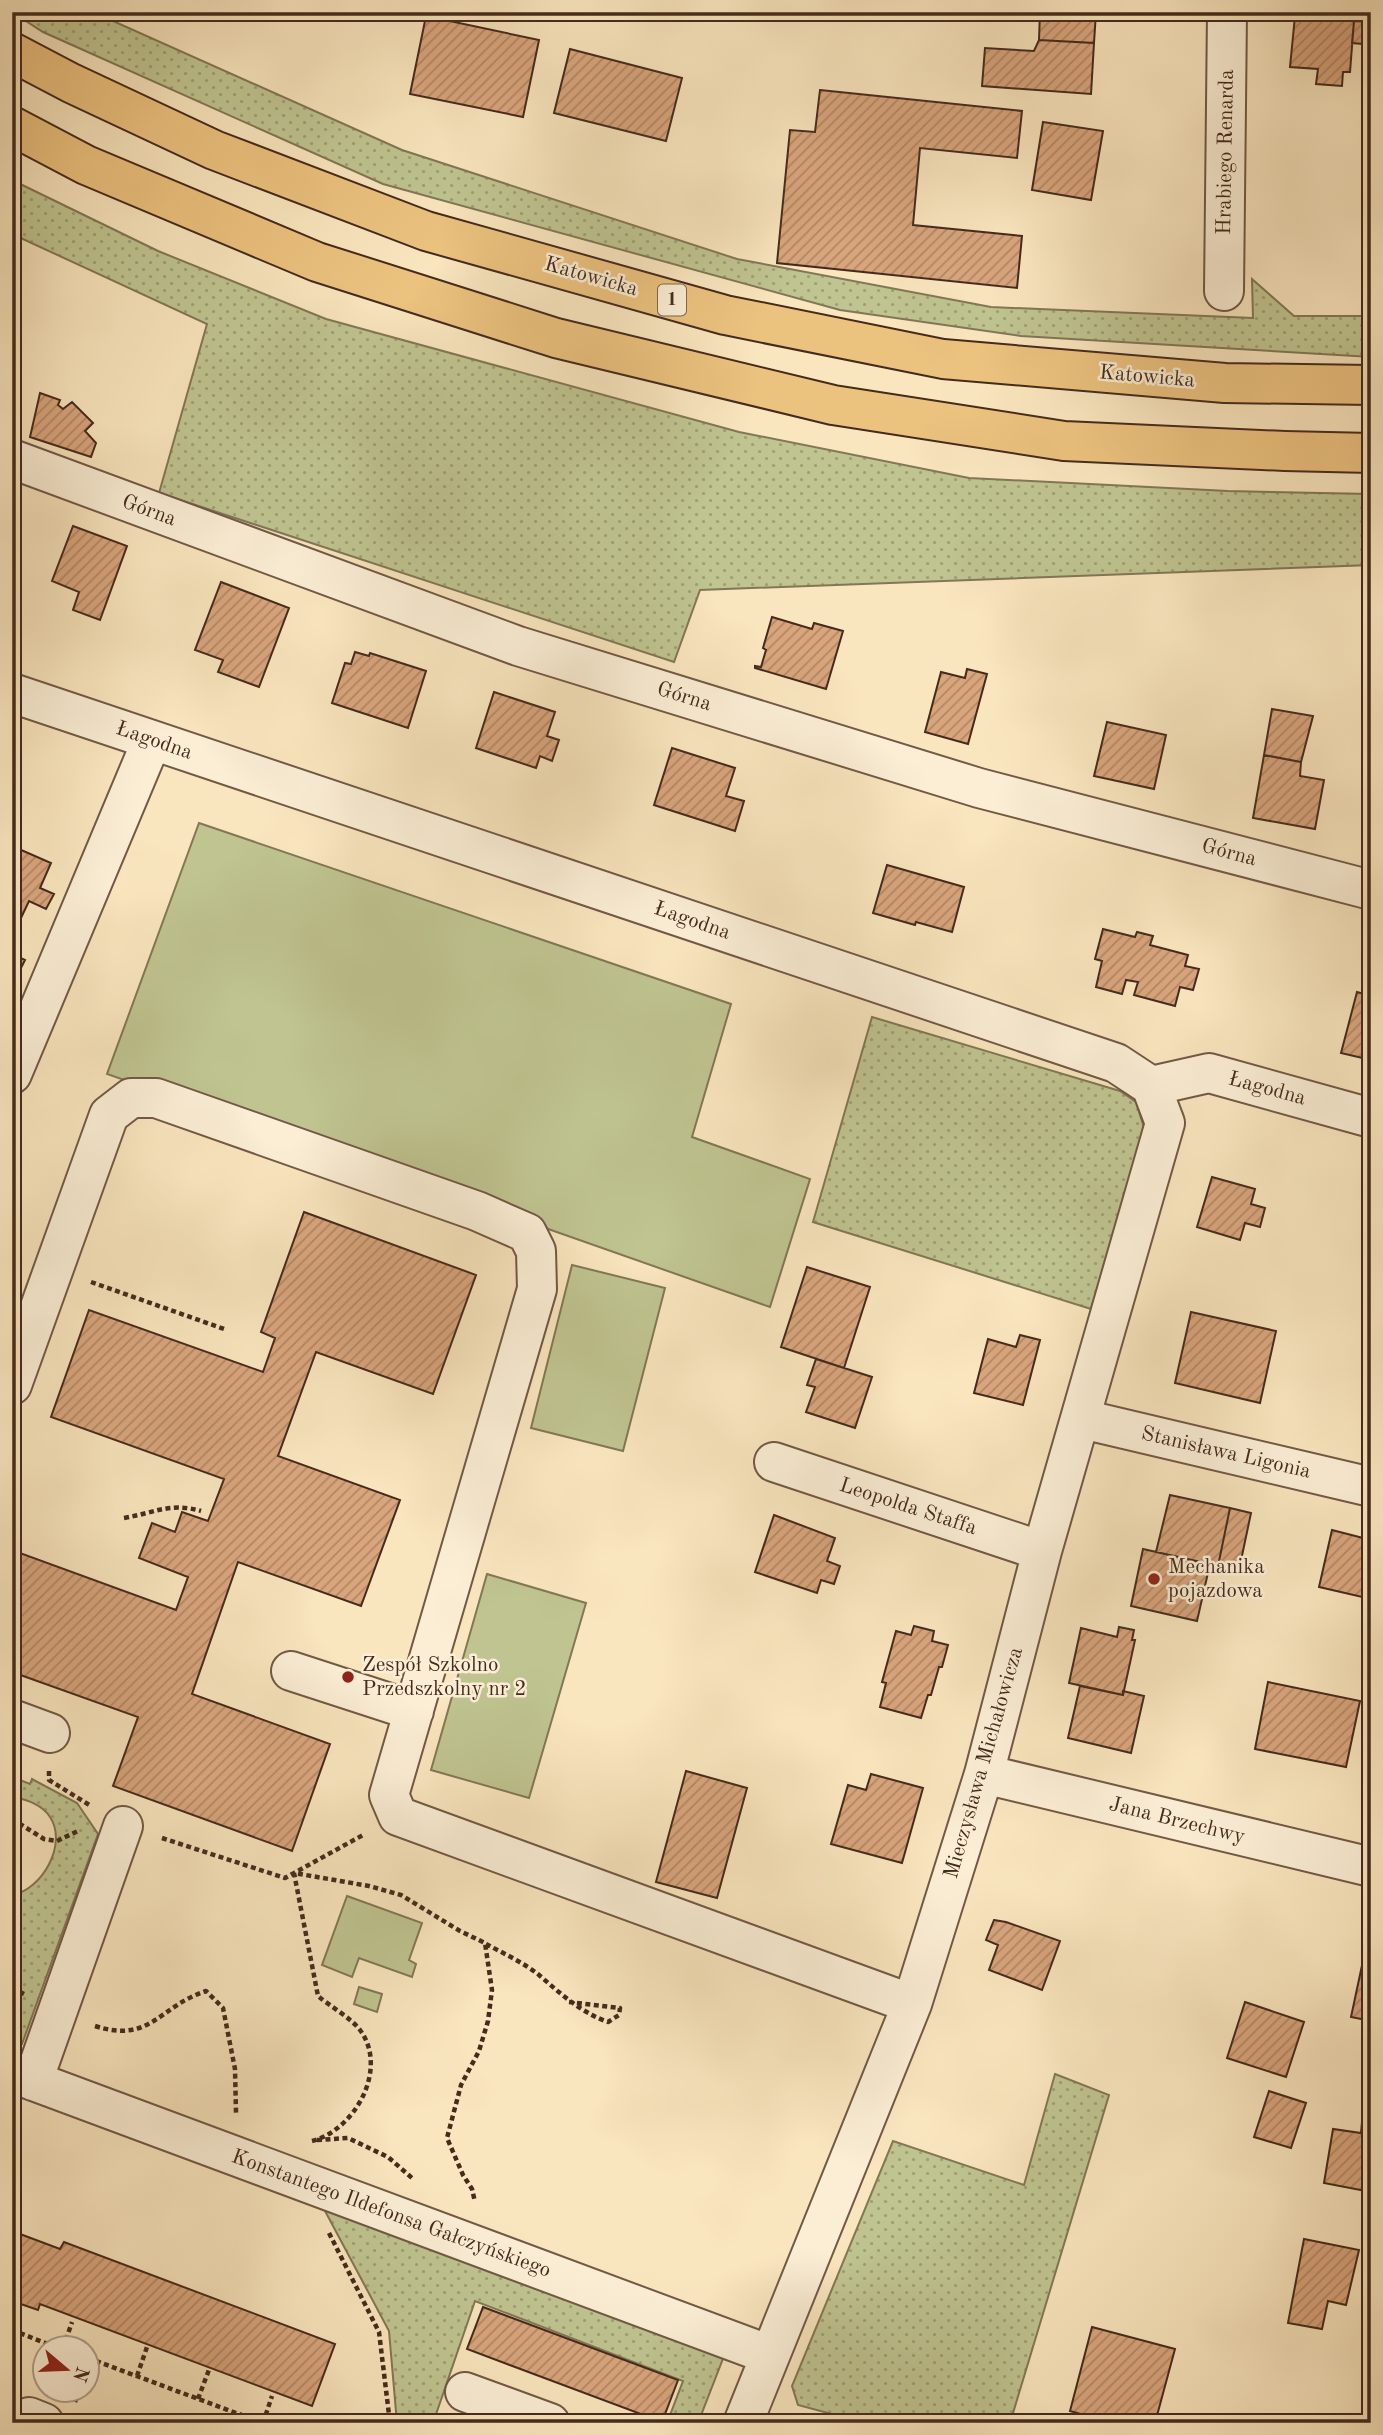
<svg xmlns="http://www.w3.org/2000/svg" width="1383" height="2435" viewBox="0 0 1383 2435" font-family="'Old Standard TT',serif">
  <style>
    .grass { fill: url(#grass-dots); stroke: #827756; stroke-width: 2 }
    .park { fill: #bfc490; stroke: #827756; stroke-width: 2 }
    .building { fill: url(#building-hatch); stroke: #452a1d; stroke-width: 2 }
    .lines { fill: none; stroke-linecap: round; stroke-linejoin: round }
    .minor-casing { stroke: #725945; stroke-width: 42 }
    .major-casing { stroke: #452a1d; stroke-width: 42 }
    .path { stroke: #452a1d; stroke-width: 4.5; stroke-dasharray: 5 3.5; stroke-linecap: butt }
    .minor { stroke: #fbeed5; stroke-width: 38 }
    .major { stroke: #ecc27f; stroke-width: 38 }
    .poi-dot { fill: #8f2418; stroke: #fbeed5; stroke-width: 2.5 }
    .labels { text-anchor: middle; dominant-baseline: central; stroke-width: 5; stroke-linejoin: round; paint-order: stroke }
    .shield { fill: #fbeed5; stroke: #7c6554; stroke-width: 2 }
    .shield-label { font-size: 19px; font-weight: bold; fill: #452a1d }
    .street-label { font-size: 21px; fill: #452a1d; stroke: #fbeed5 }
    .poi-label { font-size: 21px; fill: #452a1d; stroke: #fbeed5; text-anchor: start }
  </style>
  <defs>
    <pattern id="grass-dots" width="8" height="8" patternUnits="userSpaceOnUse" patternTransform="scale(1.75)"><rect width="8" height="8" fill="#bfc490"/><path d="M2 2h.1M6 6h.1" fill="none" stroke="#9d9f75" stroke-width="1.8" stroke-linecap="round"/></pattern>
    <pattern id="building-hatch" width="6" height="6" patternUnits="userSpaceOnUse" patternTransform="scale(1.75)"><rect width="6" height="6" fill="#d9a57d"/><path d="M-1 1l2-2M0 6l6-6M5 7l2-2" fill="none" stroke="#b28766"/></pattern>
  </defs>
  <rect width="100%" height="100%" fill="#f9e5be"/>
  <filter id="stains"><feTurbulence type="fractalNoise" baseFrequency=".00286" numOctaves="4"/><feColorMatrix values="0 0 0 0 .2 0 0 0 0 .09 0 0 0 0 .02 0 0 0 .5 -.17"/></filter>
  <radialGradient id="worn" r=".72"><stop offset=".6" stop-color="#630" stop-opacity="0"/><stop offset="1" stop-color="#630" stop-opacity=".3"/></radialGradient>
  <path class="grass" d="M12,12h81l309,138 335,109 254,48 262,11 -1,-39 42,37h77v41l-350,-21 -181,-26 -457,-126 -340,-152z
    M12,180l146,71 168,68 413,113 230,46 259,13 143,3v71l-671,25 -26,72 -515,-169 48,-169 -195,-90z
    M872,1017l248,74 16,11 9,29 -54,178 -278,-87z
    M12,1777l18,7 2,-5 45,24 21,31 -76,210 -10,4v-153c30,-5 56,-51 38,-78 -8,-13 -24,-17 -38,-21z
    M1055,2074l54,21 -99,328h-145l-67,-18 -6,-19 101,-245 131,44z
    M324,2209l400,147 -26,67h-31l16,-42 -208,-80 -42,122h-36l-8,-92z"/>
  <path class="park" d="M199,823l532,181 -39,133 118,42 -40,128 -663,-233z
    M572,1265l93,23 -42,163 -92,-23z
    M487,1574l99,29 -57,195 -98,-28z
    M347,1896l75,27 -13,37 7,4 -4,13 -53,-19 -7,19 -30,-12z
    M359,1987l23,7 -5,18 -23,-8z"/>
  <path class="building" d="M1040,12h56l-2,31 -55,-3z
    M426,16l113,24 -16,77 -113,-23z
    M1295,16l59,5 -4,51h-7l-1,14 -26,-2 2,-15 -28,-2z
    M1354,21l17,1v36l-9,-1 1,-13 -11,-1z
    M1039,40l55,3 -3,51 -109,-8 3,-38 49,3z
    M570,49l112,29 -16,63 -112,-28z
    M820,90l202,21 -5,47 -97,-10 -7,77 109,11 -5,52 -240,-25 13,-133 25,2z
    M1043,122l60,9 -12,69 -59,-10z
    M40,393l20,7 -2,5 5,4 9,-7 21,21 -8,8 11,12 -5,14 -61,-20z
    M73,526l54,20 -27,74 -27,-10 6,-18 -27,-11z
    M221,582l68,26 -30,79 -41,-15 5,-12 -28,-10z
    M772,617l40,12 2,-6 29,8 -17,58 -71,-21v-2l6,1 5,-17 -3,-2z
    M355,652l14,4 1,-3 56,18 -18,57 -76,-25 13,-40 6,1z
    M967,669l20,5 -19,70 -43,-12 16,-60 24,6z
    M494,692l61,20 -8,24 12,4 -7,21 -12,-5 -4,12 -60,-20z
    M1272,709l41,7 -12,46 -37,-7z
    M1107,722l59,13 -12,54 -60,-13z
    M672,748l63,20 -9,28 18,5 -9,30 -81,-26z
    M1264,755l37,7 -1,14 24,4 -9,49 -62,-11z
    M12,846l39,17 -11,25 14,6 -8,15 -17,-8 -17,36z
    M887,865l77,22 -12,45 -36,-10 -1,3 -42,-12z
    M1103,929l32,8 2,-5 16,4 -3,9 38,10 -3,11 14,3 -6,21 -13,-3 -5,19 -41,-11 4,-13 -12,-2 -4,14 -26,-7 6,-26 -7,-2z
    M12,954l13,6 -7,14 -6,-3z
    M1357,992l14,4v64l-30,-7z
    M1212,1177l43,12 -4,15 14,4 -5,19 -15,-4 -5,17 -43,-13z
    M304,1212l172,63 -43,119 -117,-42 -38,104 122,44 -39,106 -123,-44 -46,132 138,50 -38,107 -179,-65 25,-69 -126,-45v-97l8,-22 156,57 12,-33 -49,-19 13,-35 23,9 7,-20 26,9 16,-42 -173,-62 38,-107 174,62 12,-34 -14,-6z
    M807,1267l63,20 -26,81 -63,-21z
    M1191,1312l85,19 -16,72 -85,-20z
    M1020,1335l20,5 -17,65 -49,-12 14,-54 28,8z
    M816,1359l56,18 -17,51 -49,-16 9,-25 -8,-2z
    M1170,1495l60,13 -12,58 -62,-14z
    M1230,1508l21,5 -12,57 -21,-4z
    M774,1515l61,23 -8,23 13,5 -6,18 -13,-4 -4,13 -62,-21z
    M1332,1530l39,10v59l-52,-12z
    M1143,1549l67,15 -13,57 -66,-15z
    M914,1626l20,5 -2,10 16,4 -6,22h-3l-8,28h-3l-7,23 -41,-11 6,-24 -4,-1 14,-51 15,4z
    M1119,1627l15,3 -2,10h3l-12,55 -54,-12 12,-55 36,9z
    M1268,1682l92,19 -14,66 -91,-18z
    M1080,1686l43,9v-4l21,5 -13,57 -63,-15z
    M686,1771l61,17 -30,110 -61,-16z
    M871,1774l52,14 -21,75 -71,-19 17,-59 18,5z
    M994,1920l12,2 54,19 -18,49 -53,-20 9,-25 -12,-5z
    M1364,1956l7,2v63l-20,-4z
    M1245,2002l59,20 -18,55 -59,-19z
    M1269,2091l37,12 -15,45 -37,-11z
    M1362,2122l9,1v69l-47,-9 9,-54 28,4z
    M12,2231l48,18 4,-7 271,102 -23,62 -272,-102 -2,6 -26,-9z
    M1304,2239l55,11 -13,55 -18,-4 -6,28 -34,-6z
    M483,2307l195,73 -16,42 -195,-73z
    M1092,2327l83,22 -20,74h-43l-42,-12z
    M1300,2418l22,5h-23z"/>
  <g class="lines">
    <defs>
      <path id="minor" d="M1224,291l3,-279
        M12,459l506,187 461,142 392,102
        M12,693l1104,370 35,23 58,-13 162,45
        M12,1074l140,-334
        M12,1385l97,-270 22,-17h25l321,113 50,22 9,18 1,38 -148,506 9,21 514,188
        M1082,1419l289,68
        M774,1462l268,89
        M291,1671l123,40
        M12,1719l38,14
        M984,1774l387,93
        M12,2073l758,282
        M33,2081l90,-255
        M465,2392l85,31
        M29,2417l15,6
        M743,2423l169,-419 72,-230 58,-223 123,-428 -14,-37"/>
      <path id="major" d="M12,52l59,31 143,67 212,81 299,84 218,44 282,24 146,2
        M12,126l74,39 231,97 239,76 277,67 231,36 221,10 86,2"/>
    </defs>
    <use href="#minor" class="minor-casing"/>
    <use href="#major" class="major-casing"/>
    <path class="path" d="M91,1282l133,47
      M124,1518c30,-5 46,-16 77,-7
      M49,1771v9l42,26
      M12,1819l32,20 13,2 21,-10
      M162,1838l123,40 78,-43
      M486,1944c17,9 38,19 53,31 22,19 41,37 69,47l11,-7 1,-7 -51,-6
      M12,1988l12,6
      M95,2026c56,18 64,-20 111,-35l17,17 12,61 1,44
      M317,2140l31,-2 40,19 24,21
      M312,2141c43,-11 77,-72 48,-111 -8,-11 -30,-24 -42,-34l-24,-123 75,13 32,9 59,36 25,12 7,47 -4,31 -9,30 -18,34 -14,53 16,37 9,14 3,13
      M329,2233l50,99 11,91
      M12,2330l46,18
      M63,2348l9,-26
      M88,2358l175,65
      M88,2371l4,-11
      M137,2376l11,-32
      M198,2399l12,-32
      M75,2402l5,-12
      M263,2423l9,-27"/>
    <use href="#minor" class="minor"/>
    <use href="#major" class="major"/>
  </g>
  <g class="poi-dot">
    <circle cx="1154" cy="1579" r="7"/>
    <circle cx="348" cy="1677" r="7"/>
  </g>
  <g class="labels">
    <rect class="shield" x="658" y="284.5" width="28" height="31" rx="5"/>
    <g class="shield-label">
      <text x="672" y="300">1</text>
    </g>
    <g class="street-label">
      <text transform="translate(1226 152) rotate(-89)">Hrabiego Renarda</text>
      <text transform="translate(591 277) rotate(16)">Katowicka</text>
      <text transform="translate(1147 377) rotate(5)">Katowicka</text>
      <text transform="translate(149 511) rotate(20)">Górna</text>
      <text transform="translate(684 697) rotate(17)">Górna</text>
      <text transform="translate(154 741) rotate(19)">Łagodna</text>
      <text transform="translate(1229 853) rotate(15)">Górna</text>
      <text transform="translate(692 921) rotate(19)">Łagodna</text>
      <text transform="translate(1267 1089) rotate(15)">Łagodna</text>
      <text transform="translate(1226 1453) rotate(13)">Stanisława Ligonia</text>
      <text transform="translate(908 1507) rotate(18)">Leopolda Staffa</text>
      <text transform="translate(984 1763) rotate(-74)">Mieczysława Michałowicza</text>
      <text transform="translate(1177 1821) rotate(14)">Jana Brzechwy</text>
      <text transform="translate(391 2214) rotate(20)">Konstantego Ildefonsa Gałczyńskiego</text>
    </g>
    <g class="poi-label">
      <text x="1168" y="1567">Mechanika<tspan x="1168" dy="24">pojazdowa</tspan></text>
      <text x="362" y="1665">Zespół Szkolno<tspan x="362" dy="24">Przedszkolny nr 2</tspan></text>
    </g>
  </g>
  <rect width="1383" height="2435" fill="none" stroke="#f9e5be" stroke-width="42"/>
  <rect x="14" y="14" width="1355" height="2407" fill="none" stroke="#452a1d" stroke-width="3.5"/>
  <rect x="21" y="21" width="1341" height="2393" fill="none" stroke="#452a1d" stroke-width="2"/>
  <g transform="translate(66 2369) rotate(109)"><circle r="33" fill="#fbeed5" stroke="#b2a08b" stroke-width="2"/>
  <path d="M0-5L12 26L0 18L-12 26Z" fill="#8f2418"/>
  <text y="-10" font-size="19" font-weight="bold" text-anchor="middle" fill="#452a1d">N</text>
  </g>
  <rect width="100%" height="100%" filter="url(#stains)"/>
  <rect width="100%" height="100%" fill="url(#worn)"/>
</svg>
